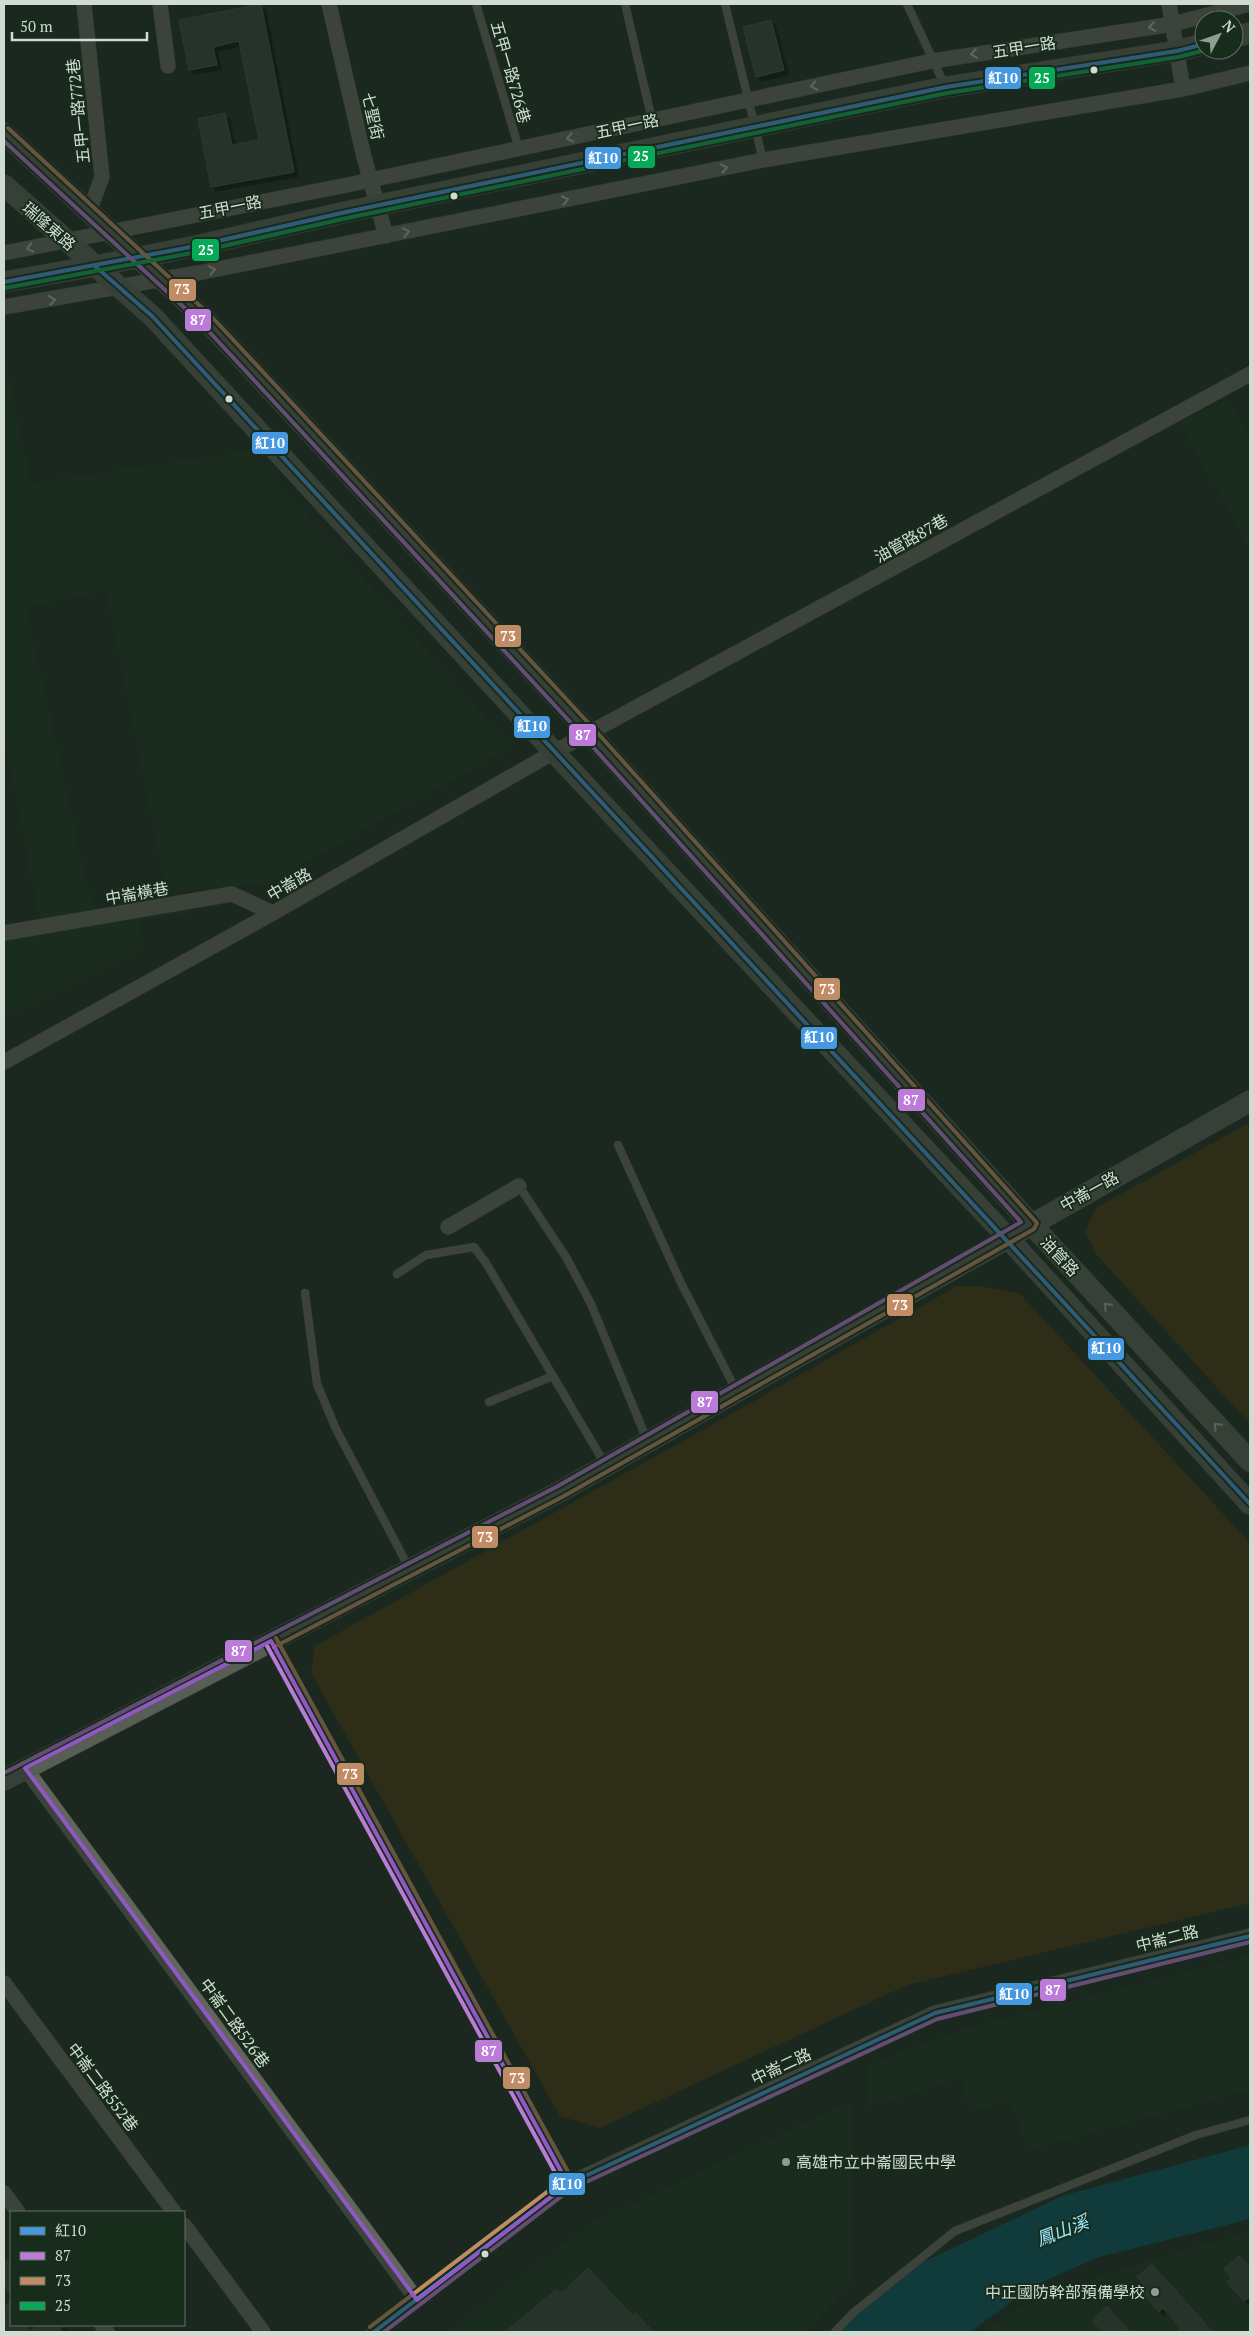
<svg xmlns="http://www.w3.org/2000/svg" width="1254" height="2336" viewBox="0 0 1254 2336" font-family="'PT Serif','Noto Sans TC',serif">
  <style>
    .built { fill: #1a321e }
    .green { fill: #453610 }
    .water { fill: #06525d }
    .building { fill: #333f39; stroke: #424e48; filter: url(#shadow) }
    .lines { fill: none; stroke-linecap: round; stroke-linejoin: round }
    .lane-casing { stroke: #3a443c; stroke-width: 9 }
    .street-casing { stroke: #3a443c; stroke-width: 16 }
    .secondary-casing { stroke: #3a443c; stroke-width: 22 }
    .lane { stroke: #62645d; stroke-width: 8 }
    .street { stroke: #62645d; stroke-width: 15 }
    .secondary { stroke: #585e55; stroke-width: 21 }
    .bus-1-casing { stroke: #182c1c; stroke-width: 8 }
    .bus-2-casing { stroke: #182c1c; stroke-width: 8 }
    .bus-3-casing { stroke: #182c1c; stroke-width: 8 }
    .bus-4-casing { stroke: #182c1c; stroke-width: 8 }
    .bus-1 { stroke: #4699e1; stroke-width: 4 }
    .bus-2 { stroke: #bd7bd9; stroke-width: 4 }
    .bus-3 { stroke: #c18c65; stroke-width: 4 }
    .bus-4 { stroke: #06aa56; stroke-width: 4 }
    .oneway { stroke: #aab2a8 }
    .oneway2 { stroke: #a0aa9f }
    .marked { fill: none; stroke: #9058c4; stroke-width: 4; stroke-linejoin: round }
    .bus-dot { fill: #d0dcd1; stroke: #182c1c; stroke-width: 2 }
    .poi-dot { fill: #919d93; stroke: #182c1c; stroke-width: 2 }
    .labels { text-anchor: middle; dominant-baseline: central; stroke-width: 4; stroke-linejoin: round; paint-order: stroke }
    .street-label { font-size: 16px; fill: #d0dcd1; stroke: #182c1c }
    .poi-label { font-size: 16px; fill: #d0dcd1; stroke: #182c1c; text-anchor: start }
    .water-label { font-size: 18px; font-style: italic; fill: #9aeafb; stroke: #182c1c }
    .line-badge { stroke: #182c1c; stroke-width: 2 }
    .badge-label { font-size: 14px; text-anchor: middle; font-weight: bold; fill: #fff }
  </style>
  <defs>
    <filter id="shadow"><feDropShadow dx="4.5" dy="4.5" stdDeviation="0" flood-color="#0009"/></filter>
  </defs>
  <rect width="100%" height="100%" fill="#1c281f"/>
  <path class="built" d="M4,351l27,132 220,-32 260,296 -244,137 -101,6 -60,-299 -80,16 67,303 96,-16 2,19 -51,8 4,27 -140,70v-92l35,-8 -35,-183z
    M1229,399l21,38v111l-71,-125z
    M1250,1956v134l-222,60 -18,-49 -41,11 -6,-35 -95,30 -1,-42 106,-39z
    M851,2101l2,180 -47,51h-358l144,-109z
    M1250,2231v101h-265l34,-23 84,-34z"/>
  <path class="green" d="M1250,1122v302l-153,-169 -12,-24 11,-23z
    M957,1286h23l40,8 230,249v360l-343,82 -307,143 -40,-12 -249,-443 4,-27 404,-225z"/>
  <path class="water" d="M1250,2145v74l-151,38 -66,29 -63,46h-138l62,-56 168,-80z"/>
  <path class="building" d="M261,4l33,168 -83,15 -13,-68 27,-6 7,32 27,-5 -20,-99 -26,6 4,18 -28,5 -10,-50z
    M771,20l13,50 -28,7 -13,-50z
    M1239,2256l11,12v31l-1,-2 -5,4 -17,-19 5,-4 -8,-9z
    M11,2257v34l-2,2 -5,-6v-24z
    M1152,2264l61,68h-35l3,-4 -18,-20 -4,4 -18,-21 5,-4 -9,-10z
    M588,2268l45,48 2,-3 19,19h-149l51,-42 6,3z
    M11,2301v24h14l5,6 8,-6h25l-3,4 2,3h-58v-25z
    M1107,2306l23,26h-27l-11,-12z"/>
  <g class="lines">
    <defs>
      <path id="lane" d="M476,4l43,145
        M625,4l27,116
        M725,4l38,156
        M907,4l38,82
        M618,1145l63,138 55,107
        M519,1186l47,71 25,47 56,136
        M397,1274l29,-19 48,-8 12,16 119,201
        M305,1293l12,91 19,45 73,139
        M489,1402l64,-26
        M835,2332l18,-19 102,-82 241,-96 54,-15"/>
      <path id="street" d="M84,4l18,173 -13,35
        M160,4l8,62
        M329,4l35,153 22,79
        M1169,4l14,85
        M4,253l343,-68 585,-124 241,-37 77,-20
        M4,307l194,-34 565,-113 420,-71 67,-16
        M4,933l228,-39 41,19
        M4,1062l269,-149 281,-161 696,-378
        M448,1227l71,-41
        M271,1641l297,543
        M25,1768l392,532
        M4,1983l170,229
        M4,2193l14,19
        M184,2225l79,107
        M102,2325l5,7
        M374,2332l194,-148 367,-171 315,-77"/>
      <path id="secondary" d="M1234,37l16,-4
        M4,133l203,188 382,412 442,491 219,237
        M4,185l149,132 401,435 453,485 243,267
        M4,282l91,-16 101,-20 150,-34 600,-125 231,-36 27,-7
        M4,1780l557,-289 689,-390"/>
    </defs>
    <use href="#lane" class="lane-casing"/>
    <use href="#street" class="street-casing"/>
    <use href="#secondary" class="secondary-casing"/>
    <use href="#lane" class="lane"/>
    <use href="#street" class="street"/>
    <use href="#secondary" class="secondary"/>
    <defs>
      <path id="bus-1" d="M95,266l58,51 1097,1187
        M4,282l192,-36 150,-34 600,-125 231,-36 27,-7
        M374,2332l194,-148 367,-171 315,-77"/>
      <path id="bus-2" d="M4,141l199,184 381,412 437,485 -463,264 -554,287
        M266,1644l297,543
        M384,2332l187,-143 366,-170 313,-77"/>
      <path id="bus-3" d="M8,128l204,189 382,412 443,494 -3,6 -470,267 -290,151
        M276,1638l297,543
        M370,2327l194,-148"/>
      <path id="bus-4" d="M5,288l192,-36 150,-34 600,-125 231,-36 28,-7"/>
    </defs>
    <use href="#bus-1" class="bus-1-casing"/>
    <use href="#bus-2" class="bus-2-casing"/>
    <use href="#bus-3" class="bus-3-casing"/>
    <use href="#bus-4" class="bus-4-casing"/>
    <use href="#bus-1" class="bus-1"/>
    <use href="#bus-2" class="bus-2"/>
    <use href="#bus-3" class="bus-3"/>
    <use href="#bus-4" class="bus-4"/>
  </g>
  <defs><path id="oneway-chevron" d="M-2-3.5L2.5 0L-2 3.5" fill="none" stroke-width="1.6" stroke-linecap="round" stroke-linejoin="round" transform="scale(1.25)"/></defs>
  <g class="oneway">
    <use href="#oneway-chevron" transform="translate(1152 27) rotate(171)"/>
    <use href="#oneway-chevron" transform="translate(974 54) rotate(171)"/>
    <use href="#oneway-chevron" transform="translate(814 86) rotate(168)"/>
    <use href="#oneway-chevron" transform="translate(570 138) rotate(168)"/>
    <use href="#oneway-chevron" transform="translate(724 168) rotate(-11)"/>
    <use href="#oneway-chevron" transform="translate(565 200) rotate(-11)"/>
    <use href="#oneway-chevron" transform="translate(406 232) rotate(-11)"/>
    <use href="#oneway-chevron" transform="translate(30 248) rotate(167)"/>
    <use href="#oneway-chevron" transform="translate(212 270) rotate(-11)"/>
    <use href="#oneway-chevron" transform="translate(52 300) rotate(-9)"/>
  </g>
  <g class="oneway2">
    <use href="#oneway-chevron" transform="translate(1107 1306) rotate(-133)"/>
    <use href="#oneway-chevron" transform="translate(1217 1426) rotate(-133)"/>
  </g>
  <path d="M0 0H1254V2336H0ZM271,1641l297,543 -151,116 -392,-532z" fill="#1c281f" fill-opacity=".55" fill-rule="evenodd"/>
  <path class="marked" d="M271,1641l297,543 -151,116 -392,-532z"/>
  <g class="bus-dot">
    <circle cx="1094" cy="70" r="4.5"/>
    <circle cx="454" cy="196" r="4.5"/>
    <circle cx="229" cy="399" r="4.5"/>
    <circle cx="485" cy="2254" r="4.5"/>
  </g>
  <g class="poi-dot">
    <circle cx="786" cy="2162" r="5"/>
    <circle cx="1155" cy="2292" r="5"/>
  </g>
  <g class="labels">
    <g class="street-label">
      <text transform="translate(1024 47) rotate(-9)">五甲一路</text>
      <text transform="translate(511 72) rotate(74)">五甲一路726巷</text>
      <text transform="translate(78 111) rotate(-96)">五甲一路772巷</text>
      <text transform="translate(373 116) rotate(77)">七聖街</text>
      <text transform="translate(627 126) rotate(-12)">五甲一路</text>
      <text transform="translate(230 207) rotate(-11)">五甲一路</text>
      <text transform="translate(49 226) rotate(41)">瑞隆東路</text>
      <text transform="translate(911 538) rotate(-29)">油管路87巷</text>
      <text transform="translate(289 884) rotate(-30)">中崙路</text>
      <text transform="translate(137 893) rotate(-10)">中崙橫巷</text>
      <text transform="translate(1089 1191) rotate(-29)">中崙一路</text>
      <text transform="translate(1060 1256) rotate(47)">油管路</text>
      <text transform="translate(1167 1938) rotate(-14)">中崙二路</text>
      <text transform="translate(235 2023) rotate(54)">中崙二路526巷</text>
      <text transform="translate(781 2066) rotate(-25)">中崙二路</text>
      <text transform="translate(103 2087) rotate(53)">中崙二路552巷</text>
    </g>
    <g class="poi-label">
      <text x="796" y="2162">高雄市立中崙國民中學</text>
      <text x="1145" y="2292" text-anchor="end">中正國防幹部預備學校</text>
    </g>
    <g class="water-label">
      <text transform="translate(1062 2230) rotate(-21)">鳳山溪</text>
    </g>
  </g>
  <g class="line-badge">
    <rect x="984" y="66" width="38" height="24" rx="5" fill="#4699e1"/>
    <rect x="1028" y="66" width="28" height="24" rx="5" fill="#06aa56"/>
    <rect x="627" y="145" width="29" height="24" rx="5" fill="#06aa56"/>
    <rect x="584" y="146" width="38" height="24" rx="5" fill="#4699e1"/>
    <rect x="191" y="238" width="29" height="24" rx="5" fill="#06aa56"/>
    <rect x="168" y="278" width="29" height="24" rx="5" fill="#c18c65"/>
    <rect x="184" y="308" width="28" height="24" rx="5" fill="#bd7bd9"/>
    <rect x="251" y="431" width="38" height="24" rx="5" fill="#4699e1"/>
    <rect x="494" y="624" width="28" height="24" rx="5" fill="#c18c65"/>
    <rect x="513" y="715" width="38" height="24" rx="5" fill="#4699e1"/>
    <rect x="568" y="723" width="29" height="24" rx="5" fill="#bd7bd9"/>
    <rect x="813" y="977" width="28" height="24" rx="5" fill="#c18c65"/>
    <rect x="800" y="1026" width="38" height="24" rx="5" fill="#4699e1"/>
    <rect x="897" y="1088" width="29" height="24" rx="5" fill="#bd7bd9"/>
    <rect x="886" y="1293" width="28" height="24" rx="5" fill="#c18c65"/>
    <rect x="1087" y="1337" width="38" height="24" rx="5" fill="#4699e1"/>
    <rect x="690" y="1390" width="29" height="24" rx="5" fill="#bd7bd9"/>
    <rect x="471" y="1525" width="28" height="24" rx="5" fill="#c18c65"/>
    <rect x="224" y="1639" width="29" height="24" rx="5" fill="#bd7bd9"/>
    <rect x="336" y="1762" width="29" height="24" rx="5" fill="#c18c65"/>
    <rect x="1039" y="1978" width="28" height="24" rx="5" fill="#bd7bd9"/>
    <rect x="995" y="1982" width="38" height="24" rx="5" fill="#4699e1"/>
    <rect x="474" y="2039" width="29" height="24" rx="5" fill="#bd7bd9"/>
    <rect x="502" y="2066" width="29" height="24" rx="5" fill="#c18c65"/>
    <rect x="548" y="2172" width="38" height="24" rx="5" fill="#4699e1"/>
  </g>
  <g class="badge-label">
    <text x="1003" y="83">紅10</text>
    <text x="1042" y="83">25</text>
    <text x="641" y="161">25</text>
    <text x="603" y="163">紅10</text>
    <text x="206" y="255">25</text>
    <text x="182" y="294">73</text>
    <text x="198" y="325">87</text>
    <text x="270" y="448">紅10</text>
    <text x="508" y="641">73</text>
    <text x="532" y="731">紅10</text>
    <text x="583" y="740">87</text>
    <text x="827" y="994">73</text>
    <text x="819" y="1042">紅10</text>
    <text x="911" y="1105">87</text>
    <text x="900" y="1310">73</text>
    <text x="1106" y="1353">紅10</text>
    <text x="705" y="1407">87</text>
    <text x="485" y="1542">73</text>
    <text x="239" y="1656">87</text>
    <text x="350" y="1779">73</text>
    <text x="1053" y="1995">87</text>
    <text x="1014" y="1999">紅10</text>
    <text x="489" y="2056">87</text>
    <text x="517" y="2083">73</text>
    <text x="567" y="2189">紅10</text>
  </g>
  <rect width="1254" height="2336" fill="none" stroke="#d0dcd1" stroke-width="10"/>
  <rect x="10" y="2211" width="175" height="115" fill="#182c1c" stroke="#627264"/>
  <rect x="20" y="2227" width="25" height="8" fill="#4699e1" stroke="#627264"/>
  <text x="55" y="2236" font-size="15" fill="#d0dcd1">紅10</text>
  <rect x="20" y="2252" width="25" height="8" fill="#bd7bd9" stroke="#627264"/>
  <text x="55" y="2261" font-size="15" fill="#d0dcd1">87</text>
  <rect x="20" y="2277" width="25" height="8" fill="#c18c65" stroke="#627264"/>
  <text x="55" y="2286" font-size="15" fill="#d0dcd1">73</text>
  <rect x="20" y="2302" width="25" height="8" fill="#06aa56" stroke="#627264"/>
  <text x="55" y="2311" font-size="15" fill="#d0dcd1">25</text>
  <g transform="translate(1219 35) rotate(49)"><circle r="24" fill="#182c1c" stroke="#627264"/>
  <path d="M0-4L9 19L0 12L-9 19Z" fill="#919d93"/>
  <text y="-8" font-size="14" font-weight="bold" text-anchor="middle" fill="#d0dcd1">N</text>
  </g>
  <path d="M12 32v8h135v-8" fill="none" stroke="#d0dcd1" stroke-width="2.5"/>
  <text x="20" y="32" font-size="15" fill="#d0dcd1" stroke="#182c1c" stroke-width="4" paint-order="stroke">50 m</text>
</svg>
